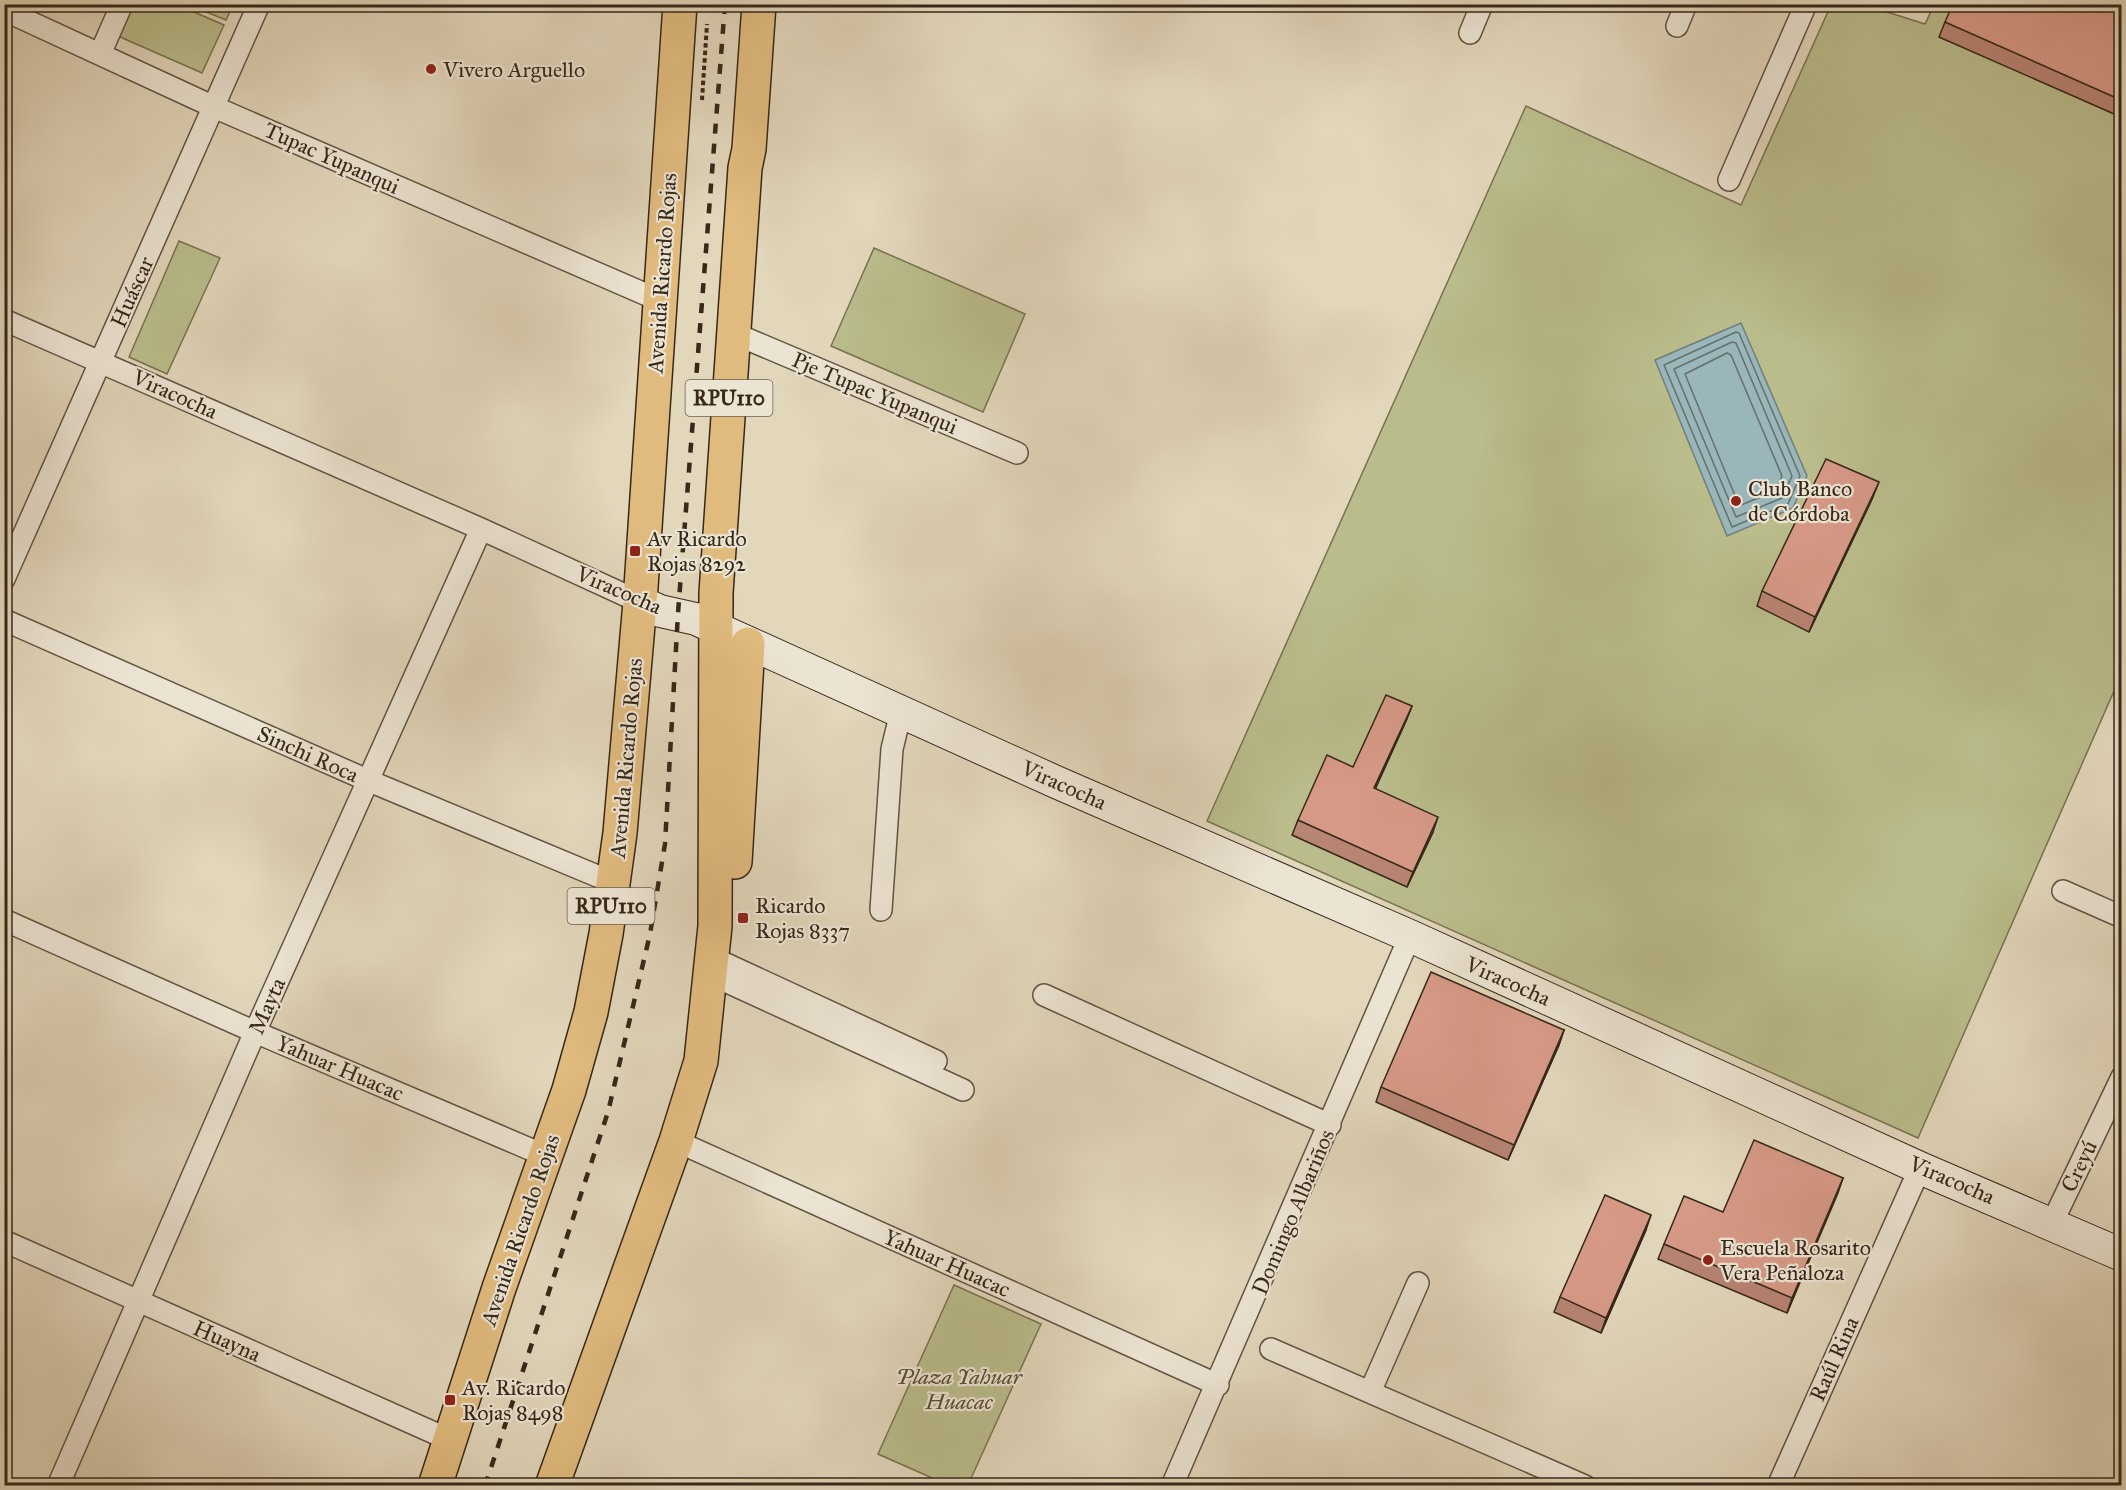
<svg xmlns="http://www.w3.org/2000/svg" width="2126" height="1490" viewBox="0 0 2126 1490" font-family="'IM FELL Great Primer',serif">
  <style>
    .green { fill: #babc8b; stroke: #787252; stroke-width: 1.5 }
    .water { fill: #99b6ba; stroke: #717d7a; stroke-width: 1.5 }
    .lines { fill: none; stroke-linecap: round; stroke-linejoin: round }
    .shore { stroke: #686f6a; stroke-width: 1.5 }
    .street-casing { stroke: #615442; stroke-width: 24 }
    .secondary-casing { stroke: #36281a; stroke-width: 34 }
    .primary-casing { stroke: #36281a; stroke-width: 36 }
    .path { stroke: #36281a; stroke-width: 4; stroke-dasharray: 4.5 3; stroke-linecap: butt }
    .street { stroke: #ece4d3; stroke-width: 21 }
    .secondary { stroke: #ece4d3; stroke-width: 32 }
    .primary { stroke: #e1bb7e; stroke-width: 33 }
    .rail { stroke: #36281a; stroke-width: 4.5; stroke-dasharray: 10 10; stroke-linecap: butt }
    .wall { fill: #b88473; stroke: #36281a; stroke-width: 1.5 }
    .shaded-wall { fill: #966b5e; stroke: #36281a; stroke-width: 1.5 }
    .building { fill: #d69986; stroke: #36281a; stroke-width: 1.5 }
    .poi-dot { fill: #8f2418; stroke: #ece4d3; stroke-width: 2 }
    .labels { text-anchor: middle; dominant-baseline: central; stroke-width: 4.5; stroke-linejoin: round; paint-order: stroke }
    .shield { fill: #ece4d3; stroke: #6d6052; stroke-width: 1.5 }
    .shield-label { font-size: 21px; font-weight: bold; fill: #36281a }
    .poi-label { font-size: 22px; fill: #36281a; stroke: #ece4d3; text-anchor: start }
    .street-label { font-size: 22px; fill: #36281a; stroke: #ece4d3 }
    .park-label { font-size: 22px; font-style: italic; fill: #574d36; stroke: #ece4d3 }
  </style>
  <rect width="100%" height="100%" fill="#e2d6bb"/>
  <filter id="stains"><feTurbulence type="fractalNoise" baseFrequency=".00333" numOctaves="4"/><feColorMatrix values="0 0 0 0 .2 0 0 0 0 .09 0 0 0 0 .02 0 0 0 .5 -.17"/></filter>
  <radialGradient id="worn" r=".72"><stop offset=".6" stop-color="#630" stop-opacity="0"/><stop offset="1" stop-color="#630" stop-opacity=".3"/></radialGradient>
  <path class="green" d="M132,5h46l46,20 -22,48 -84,-37z
    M189,5h44l-7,15z
    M1831,5h34l60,19 9,-19h145l42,18 1,285 -7,16 7,4 -1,347 -203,463 -711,-317 319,-715 215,99z
    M179,241l41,17 -53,116 -38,-17z
    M874,248l151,66 -42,98 -152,-66z
    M954,1285l87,39 -73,161h-20l-70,-31z"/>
  <path class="water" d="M1741,323l66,153 -14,32 -66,28 -72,-176z"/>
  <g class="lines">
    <path class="shore" d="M1736,332l3,1 61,143 -12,28 -56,23 -68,-162z
      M1732,342l4,1 56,133 -10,22 -46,19 -62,-148z
      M1727,353l4,2 51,121 -7,15 -34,14 -3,-2 -53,-129z"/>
    <defs>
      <path id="street" d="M4,10l210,97 447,194
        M1677,26l9,-22
        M1470,33l12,-29
        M100,54l22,-50
        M1729,180l77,-176
        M4,320l477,209 159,73
        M733,333l284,120
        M4,579l255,-575
        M4,620l363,160 247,103
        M2063,891l59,26
        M881,910l11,-161 9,-37
        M4,920l251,112 291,124
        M726,964l210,97
        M723,980l240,110
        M1044,995l286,130
        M676,1141l542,244
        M2052,1223l70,-146
        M4,1241l446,199
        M1271,1349l314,137
        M1370,1392l48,-109
        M58,1486l197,-454 226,-503
        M1172,1486l238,-550
        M1778,1486l142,-318"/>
      <path id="secondary" d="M640,602l20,9 36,8 360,163 354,154 510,232 202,87"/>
      <path id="primary" d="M735,862l13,-218
        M435,1486l64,-198 70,-198 22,-78 15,-78 14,-101 20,-231 40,-598
        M552,1486l124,-345 25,-80 14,-135 1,-333 29,-425 4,-19 10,-145"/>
    </defs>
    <use href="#street" class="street-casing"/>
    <use href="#secondary" class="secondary-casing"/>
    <use href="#primary" class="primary-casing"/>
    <path class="path" d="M702,100l5,-76"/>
    <use href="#street" class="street"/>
    <use href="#secondary" class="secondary"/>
    <use href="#primary" class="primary"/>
    <path class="rail" d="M485,1486l123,-374 42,-178 15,-90 13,-231 47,-609"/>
  </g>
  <path class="wall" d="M2121,7v110l-182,-80 6,-15z
    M1873,497l-64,135 -52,-26 5,-15z
    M1412,706l-6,15 -31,67 58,44 -26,55 -115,-52 6,-15 55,-53z
    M1564,1030l-5,15 -51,115 -132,-58 5,-15z
    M1843,1178l-56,135 -129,-54 6,-15 59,-32z
    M1646,1230l-45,103 -47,-21 6,-15z"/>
  <path class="shaded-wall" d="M1879,482l-6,15 -64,135 6,-15z
    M1412,706l-6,15 -37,82 5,-15z
    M1438,817l-5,15 -26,55 6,-15z
    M1564,1030l-5,15 -51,115 6,-15z
    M1843,1178l-5,15 -51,120 5,-15z
    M1651,1215l-5,15 -45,103 5,-15z"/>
  <path class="building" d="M1953,4h164l4,3v93l-176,-78z
    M1826,459l53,23 -64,135 -53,-26z
    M1386,695l26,11 -38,82 64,29 -25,55 -115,-52 29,-65 26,12z
    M1431,972l133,58 -50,115 -133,-58z
    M1754,1140l89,38 -51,120 -128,-54 20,-48 39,16z
    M1605,1195l46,20 -45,103 -46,-21z"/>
  <g class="poi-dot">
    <circle cx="431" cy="69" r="6"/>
    <circle cx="1736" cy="501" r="6"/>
    <rect x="629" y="545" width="12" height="12" rx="3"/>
    <rect x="737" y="912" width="12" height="12" rx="3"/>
    <circle cx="1708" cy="1260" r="6"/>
    <rect x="444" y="1394" width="12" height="12" rx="3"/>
  </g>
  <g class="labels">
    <g class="shield">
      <rect x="685.5" y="380" width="87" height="36" rx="4.5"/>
      <rect x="567.5" y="888" width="87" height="36" rx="4.5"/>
    </g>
    <g class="shield-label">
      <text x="729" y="398">RPU110</text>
      <text x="611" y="906">RPU110</text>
    </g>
    <g class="poi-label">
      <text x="443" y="69">Vivero Arguello</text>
      <text x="1748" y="488">Club Banco<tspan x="1748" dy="25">de Córdoba</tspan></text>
      <text x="647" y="538">Av Ricardo<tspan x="647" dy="25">Rojas 8292</tspan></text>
      <text x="755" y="905">Ricardo<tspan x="755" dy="25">Rojas 8337</tspan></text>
      <text x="1720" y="1247">Escuela Rosarito<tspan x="1720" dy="25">Vera Peñaloza</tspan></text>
      <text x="462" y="1387">Av. Ricardo<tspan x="462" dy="25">Rojas 8498</tspan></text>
    </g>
    <g class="street-label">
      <text transform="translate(332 158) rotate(24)">Tupac Yupanqui</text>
      <text transform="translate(662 273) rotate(-86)">Avenida Ricardo Rojas</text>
      <text transform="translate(132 292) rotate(-66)">Huáscar</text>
      <text transform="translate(875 393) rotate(23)">Pje Tupac Yupanqui</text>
      <text transform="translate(175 394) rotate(24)">Viracocha</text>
      <text transform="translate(619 590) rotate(23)">Viracocha</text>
      <text transform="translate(308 754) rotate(24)">Sinchi Roca</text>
      <text transform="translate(626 758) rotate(-85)">Avenida Ricardo Rojas</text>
      <text transform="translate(1064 785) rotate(24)">Viracocha</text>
      <text transform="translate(1508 981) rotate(24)">Viracocha</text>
      <text transform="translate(267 1006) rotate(-66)">Mayta</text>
      <text transform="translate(340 1068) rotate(23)">Yahuar Huacac</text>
      <text transform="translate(2079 1166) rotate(-64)">Creyú</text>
      <text transform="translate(1952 1180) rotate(23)">Viracocha</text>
      <text transform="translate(1293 1212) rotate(-67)">Domingo Albariños</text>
      <text transform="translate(520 1230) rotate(-71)">Avenida Ricardo Rojas</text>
      <text transform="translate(947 1263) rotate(24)">Yahuar Huacac</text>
      <text transform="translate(227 1341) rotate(24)">Huayna</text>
      <text transform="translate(1834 1359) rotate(-66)">Raúl Rina</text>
    </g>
    <g class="park-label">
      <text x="959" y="1376">Plaza Yahuar<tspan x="959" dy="25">Huacac</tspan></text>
    </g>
  </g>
  <rect width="2126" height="1490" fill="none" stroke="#e2d6bb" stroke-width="24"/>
  <rect x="6" y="6" width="2114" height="1478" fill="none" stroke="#36281a" stroke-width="3"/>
  <rect x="12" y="12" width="2102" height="1466" fill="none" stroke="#36281a" stroke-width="1.5"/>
  <rect width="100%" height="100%" filter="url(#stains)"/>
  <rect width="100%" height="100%" fill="url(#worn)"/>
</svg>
